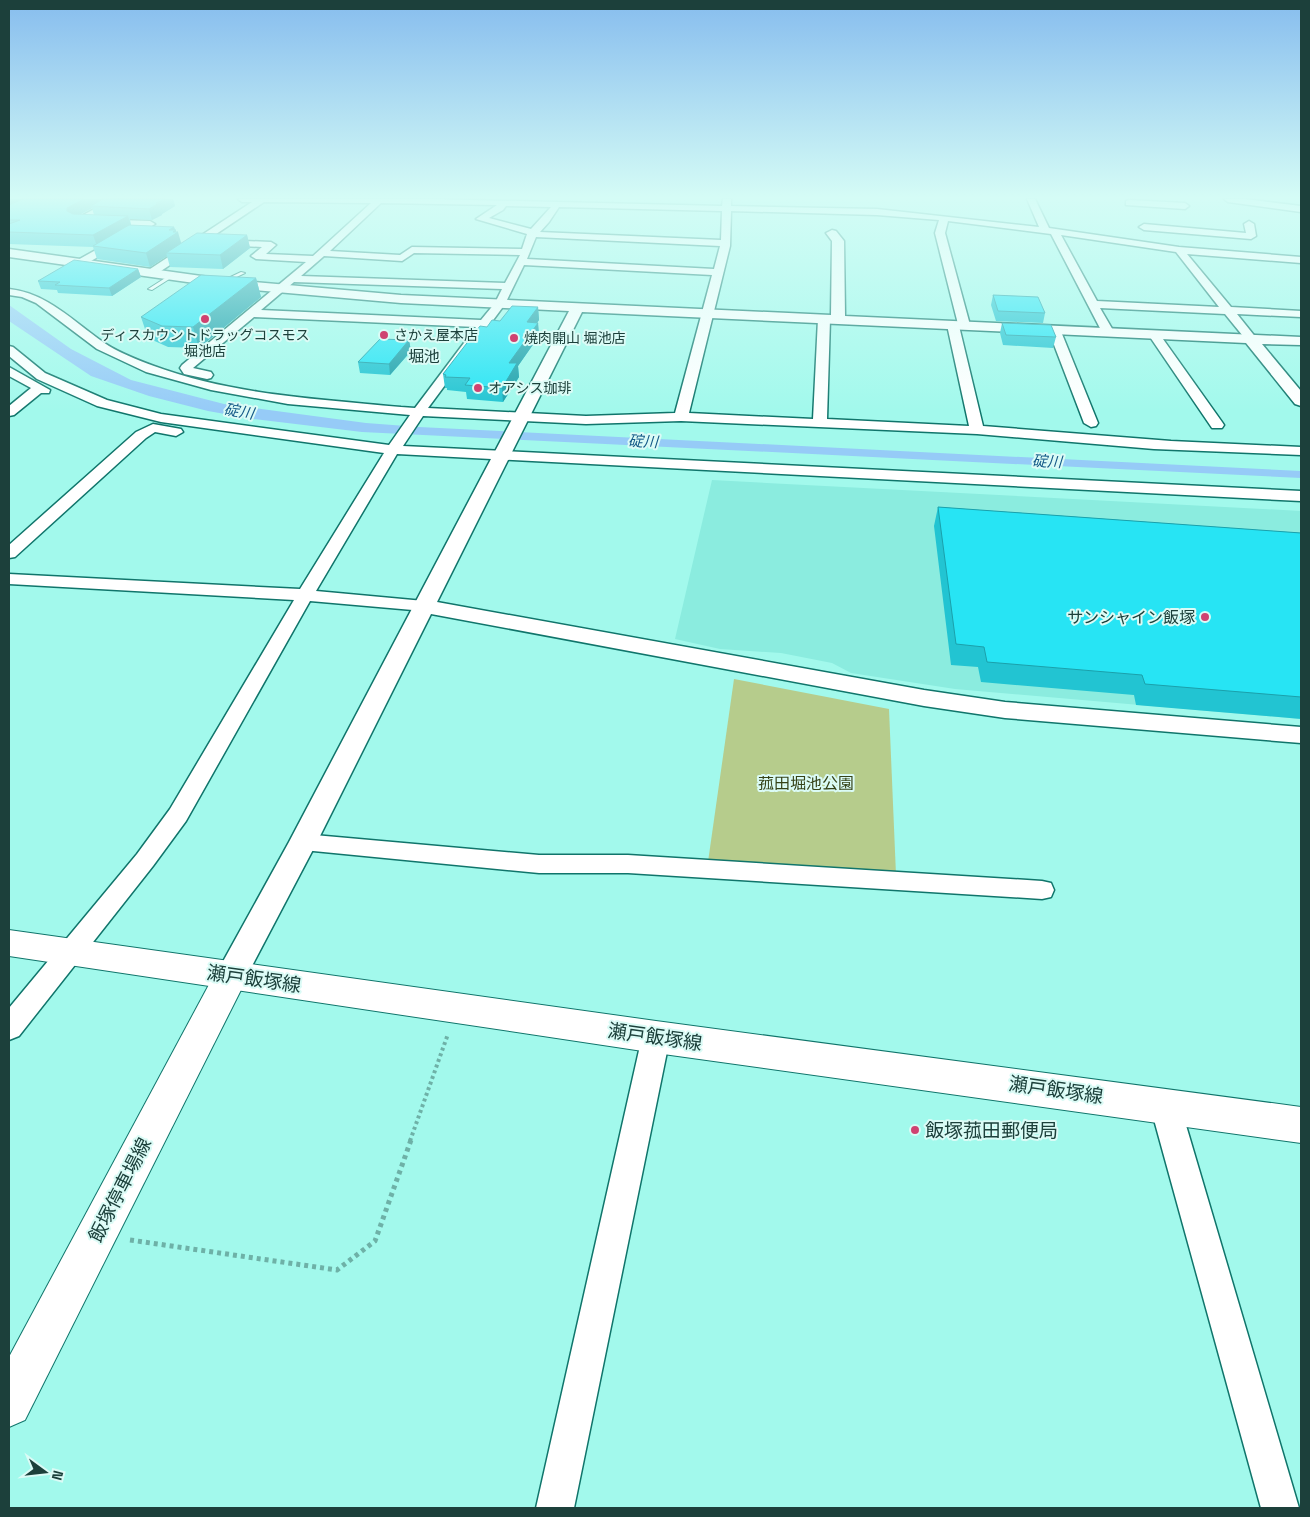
<svg xmlns="http://www.w3.org/2000/svg" width="1310" height="1517" viewBox="0 0 1310 1517" font-family="'Space Grotesk','Noto Sans JP',sans-serif">
  <style>
    .built { fill: #8becdf }
    .green { fill: #b6cc8c }
    .water { fill: #96cbf7 }
    .lines { fill: none; stroke-linecap: round; stroke-linejoin: round }
    .service-casing { stroke: #10756b; stroke-width: 2 }
    .minor-casing { stroke: #10756b; stroke-width: 3 }
    .tertiary-casing { stroke: #10756b; stroke-width: 3 }
    .secondary-casing { stroke: #10756b; stroke-width: 2 }
    .primary-casing { stroke: #10756b; stroke-width: 2 }
    .path-far1 { stroke: #6eb1a7; stroke-width: 4; stroke-dasharray: 3 3; stroke-linecap: butt }
    .path { stroke: #6eb1a7; stroke-width: 5; stroke-dasharray: 4 4; stroke-linecap: butt }
    .service { fill: #fff; fill-rule: evenodd }
    .minor { fill: #fff; fill-rule: evenodd }
    .tertiary { fill: #fff; fill-rule: evenodd }
    .secondary { fill: #fff; fill-rule: evenodd }
    .primary { fill: #fff; fill-rule: evenodd }
    .wall { fill: #22c4d2; fill-rule: evenodd }
    .shaded-wall { fill: #1ba0ab }
    .building { fill: #27e4f4; stroke: #1ba0ab }
    .poi-dot { fill: #cf4271; stroke: #dbfbf6; stroke-width: 2 }
    .labels { text-anchor: middle; dominant-baseline: central; stroke-width: 4; stroke-linejoin: round; paint-order: stroke }
    .far-poi-label { font-size: 14px; fill: #1c403b; stroke: #dbfbf6; text-anchor: start }
    .far-water-label { font-size: 15px; font-style: italic; fill: #135987; stroke: #dbfbf6 }
    .far-quarter-label { font-size: 16px; fill: #1c403b; stroke: #dbfbf6 }
    .poi-label { font-size: 16px; fill: #1c403b; stroke: #dbfbf6; text-anchor: end }
    .park-label { font-size: 16px; fill: #354217; stroke: #dbfbf6 }
    .near-street-label { font-size: 19px; fill: #1c403b; stroke: #dbfbf6 }
    .near-poi-label { font-size: 19px; fill: #1c403b; stroke: #dbfbf6; text-anchor: start }
  </style>
  <rect width="100%" height="100%" fill="#a2f9ec"/>
  <path class="built" d="M712,480l589,31v208l-346,-30 -104,-16 -19,-10 -51,-10 -61,-4 -45,-10z"/>
  <path class="green" d="M734,679l155,30 7,166 -188,-13z"/>
  <path class="water" d="M9,305l62,44 60,31 93,24 142,19 53,4 882,44v7l-939,-46 -109,-13 -45,-8 -59,-15 -58,-20 -82,-55z"/>
  <g class="lines">
    <defs>
      <path id="service" d="M241,272l4,1 -21,10 -4,-1z
        M170,275l4,1 -22,14 -4,-1z"/>
      <path id="minor" d="M113,199h10l-35,20 62,2 5,3 -71,41h-8v-4l63,-35 -62,-2 -5,-3z
        M238,199h194l290,7 1,-7h8v7l146,3 162,18 -12,-28h8l14,29 130,19 122,10v6l-114,-9 44,53 70,4v6l-64,-3 20,25 -2,2h-8l-22,-27 -125,-6 14,24 -6,3 -6,-3 -51,-98 -103,-13 -3,12 25,92 -6,3 -5,-2 24,100 188,15 130,6v8l-147,-6 -177,-15 -296,-13 -95,3 -163,-8 -20,30 898,45v10l-904,-47 -81,137 108,10 6,1 3,4 -3,4 -6,1 -114,-10 -124,220 -33,45 -134,170 -10,4v-32l128,-154 33,-45 124,-209 -285,-16v-10l291,15 84,-136 -223,-31 -64,-16 -60,-27 -28,-23v-10l4,1 32,26 62,27 54,14 228,31 21,-30 -122,-11 -77,-14 -65,-18 -49,-23 -61,-46 -14,-6 -13,-2v-6c38,4 64,32 94,53 14,10 35,18 51,24 78,29 165,33 247,41l14,1 61,-81 -222,-10 -61,51 18,4 2,3 -2,3 -4,1 -23,-5 -4,-6 2,-3 124,-103 -50,-3 -5,-3 11,-9 -40,-2 -5,-3 2,-2 52,2 5,3 -10,9 47,2 58,-53 -107,-1 -109,73h-8v-4l105,-69h-10zM381,203l116,2 -21,14 51,15 -5,15 -110,-2 -12,8 -70,-4zM506,206l45,1 -20,22 -42,-11 14,-8zM559,207l163,4 -1,29 -181,-8 9,-10zM731,211l146,4 62,5 -4,13 23,91 -5,-2 -6,3 22,101 -142,-7 3,-100 -6,-3 -6,3 -5,100 -124,-6 41,-167zM1061,235l115,17 43,55 -122,-6zM536,237l184,9 -6,23 -187,-10zM414,253l106,2 -15,28 -204,-7 23,-20 78,5zM524,265l188,10 -37,138 -89,3 -158,-8 77,-104zM294,282l208,7 -7,14 -14,17 -220,-10z
        M1224,199h21l56,7v6l-73,-10z
        M1129,200l56,3 4,3 -4,3 -59,-4v-4z
        M1249,221l5,3 2,12 -5,3 -107,-9 -5,-3 5,-3 102,9 -2,-9z
        M1054,326l6,3 38,94 -2,3 -5,1 -7,-4 -36,-94z
        M1154,331l4,1 64,90 2,3 -2,3h-10l-64,-94z
        M9,367l41,23 -1,3h-8l-27,22 -5,1v-10l22,-18 -22,-12z
        M153,424l28,5 2,3 -7,4 -21,-4 -9,6 -131,119 -6,1v-13l127,-113z
        M303,834l236,21h89l414,26 9,2 3,7 -3,7 -9,2 -414,-26h-89l-236,-23 -8,-2 -4,-6 4,-6z
        M656,1025l10,4 4,8 -96,471h-38l106,-471 4,-8z
        M1165,1092l10,4 5,9 119,403h-38l-111,-403 5,-9z"/>
      <path id="tertiary" d="M832,230l4,1 8,10 1,75 456,21v8l-39,-1 39,47v15l-6,-2 -49,-61 -664,-31 -145,290 487,88 81,12 296,25v16l-296,-25 -81,-12 -493,-92 -114,228 -75,143 -11,4 -11,-4 -5,-9 5,-9 69,-125 280,-531 -168,-8 -171,-15 -221,-31v-8l221,31 171,15 430,20 1,-74 -6,-8z"/>
      <path id="secondary" d="M9,930l647,91 645,86v36l-645,-90 -647,-97z"/>
      <path id="primary" d="M231,962l12,4 5,10 -223,444 -16,7v-70l210,-391z"/>
    </defs>
    <use href="#service" class="service-casing"/>
    <use href="#minor" class="minor-casing"/>
    <use href="#tertiary" class="tertiary-casing"/>
    <use href="#secondary" class="secondary-casing"/>
    <use href="#primary" class="primary-casing"/>
    <path class="path-far1" d="M410,1141l38,-107"/>
    <path class="path" d="M130,1240l207,30 38,-29 36,-101"/>
    <use href="#service" class="service"/>
    <use href="#minor" class="minor"/>
    <use href="#tertiary" class="tertiary"/>
    <use href="#secondary" class="secondary"/>
    <use href="#primary" class="primary"/>
  </g>
  <path class="wall" d="M9,199h164l2,7 -13,8v1l-10,5 -22,-1 1,6 43,2 7,16 66,-8 3,13 -27,21 -53,-2 -3,-11 -17,11 -53,-8 -4,-12 -84,-3zM92,208l2,7 -13,-1z
    M138,269l3,8 -29,19 -54,-3 -1,-3 -16,-1 -3,-8z
    M256,278l5,19 -62,51 -31,-1 -20,-9 -7,-21z
    M993,295l52,18 -2,10 -47,-2 -5,-16z
    M538,307l1,13 -2,3h1l1,13 -21,30 1,11 -16,25 -36,-3 -1,-7 -19,-2v-2h-2l-2,-14 44,-47 13,-6z
    M1002,323l54,14 -3,11 -50,-3 -3,-12z
    M409,340l2,11 -21,24 -30,-2 -2,-11z
    M938,507l363,26v186l-165,-14 -2,-10 -153,-13 -3,-15 -27,-2 -17,-139z"/>
  <path class="shaded-wall" d="M9,199h21l-21,10z
    M84,199h26l-19,7 1,2 -21,11 -4,-8v-3z
    M165,199h8l2,7 -13,8v1l-10,5 -3,-11z
    M128,216l4,12 -35,18 -4,-11z
    M174,227l2,6 2,-1 4,14 -16,7 1,3 -17,11 -4,-14 23,-23z
    M247,235l3,13 -27,21 -3,-14z
    M138,269l3,8 -29,19 -3,-8z
    M256,278l5,19 -62,51 -6,-21z
    M538,307l1,13 -11,15 -1,-13z
    M538,323l1,13 -21,30 1,11 -16,25 -1,-14 7,-25z
    M409,340l2,11 -21,24 -1,-11z"/>
  <path class="building" d="M23,199h61l-17,9v3l6,3 55,2 -35,19 -84,-3v-8l11,-4h-11v-15z
    M103,199h62l-9,4h3l-10,6 -58,-3z
    M129,225l45,2 -5,3h7l-3,2h5l-32,21 -53,-7z
    M197,233l50,2 -27,20 -54,-2z
    M74,260l64,9 -29,19 -54,-3 5,-3 -22,-1z
    M201,275l55,3 -63,49 -31,-1 -21,-9z
    M993,295l45,2 7,16 -47,-2z
    M512,306l26,1 -11,15 11,1 -29,40h8l-15,25 -37,-3 5,-7 -25,-1 1,-2 -3,-1 37,-48 7,1 5,-7 8,1z
    M1002,323l49,2 5,12 -50,-2z
    M380,339l29,1 -20,24 -31,-2z
    M938,507l363,26v164l-156,-13 -3,-9 -155,-13 -3,-15 -28,-3z"/>
  <linearGradient id="sky" x2="0" y2="1"><stop stop-color="#87bdee"/><stop offset="0.48" stop-color="#d5fcf6"/><stop offset="1" stop-color="#d5fcf6" stop-opacity="0"/></linearGradient>
  <rect width="1310" height="411" fill="url(#sky)"/>
  <g class="poi-dot">
    <circle cx="205" cy="319" r="5"/>
    <circle cx="384" cy="335" r="5"/>
    <circle cx="514" cy="338" r="5"/>
    <circle cx="478" cy="388" r="5"/>
    <circle cx="1205" cy="617" r="5"/>
    <circle cx="915" cy="1130" r="5"/>
  </g>
  <g class="labels">
    <g class="far-poi-label">
      <text x="205" y="335" text-anchor="middle">ディスカウントドラッグコスモス<tspan x="205" dy="16">堀池店</tspan></text>
      <text x="394" y="335">さかえ屋本店</text>
      <text x="524" y="338">焼肉開山 堀池店</text>
      <text x="488" y="388">オアシス珈琲</text>
    </g>
    <g class="far-water-label">
      <text transform="translate(239 411) rotate(9)">碇川</text>
      <text transform="translate(643 441) rotate(3)">碇川</text>
      <text transform="translate(1047 461) rotate(3)">碇川</text>
    </g>
    <g class="far-quarter-label">
      <text x="424" y="356">堀池</text>
    </g>
    <g class="poi-label">
      <text x="1195" y="617">サンシャイン飯塚</text>
    </g>
    <g class="park-label">
      <text x="806" y="783">菰田堀池公園</text>
    </g>
    <g class="near-street-label">
      <text transform="translate(254 979) rotate(8)">瀬戸飯塚線</text>
      <text transform="translate(655 1037) rotate(8)">瀬戸飯塚線</text>
      <text transform="translate(1056 1090) rotate(8)">瀬戸飯塚線</text>
      <text transform="translate(120 1190) rotate(-63)">飯塚停車場線</text>
    </g>
    <g class="near-poi-label">
      <text x="925" y="1130">飯塚菰田郵便局</text>
    </g>
  </g>
  <rect width="1310" height="1517" fill="none" stroke="#1c403b" stroke-width="20"/>
  <g transform="translate(45 1472) rotate(105)" stroke="#dbfbf6" stroke-width="4" paint-order="stroke">
  <path d="M0-4L9 19L0 12L-9 19Z" fill="#1c403b"/>
  <text y="-8" font-size="14" font-weight="bold" text-anchor="middle" fill="#1c403b">N</text>
  </g>
</svg>
